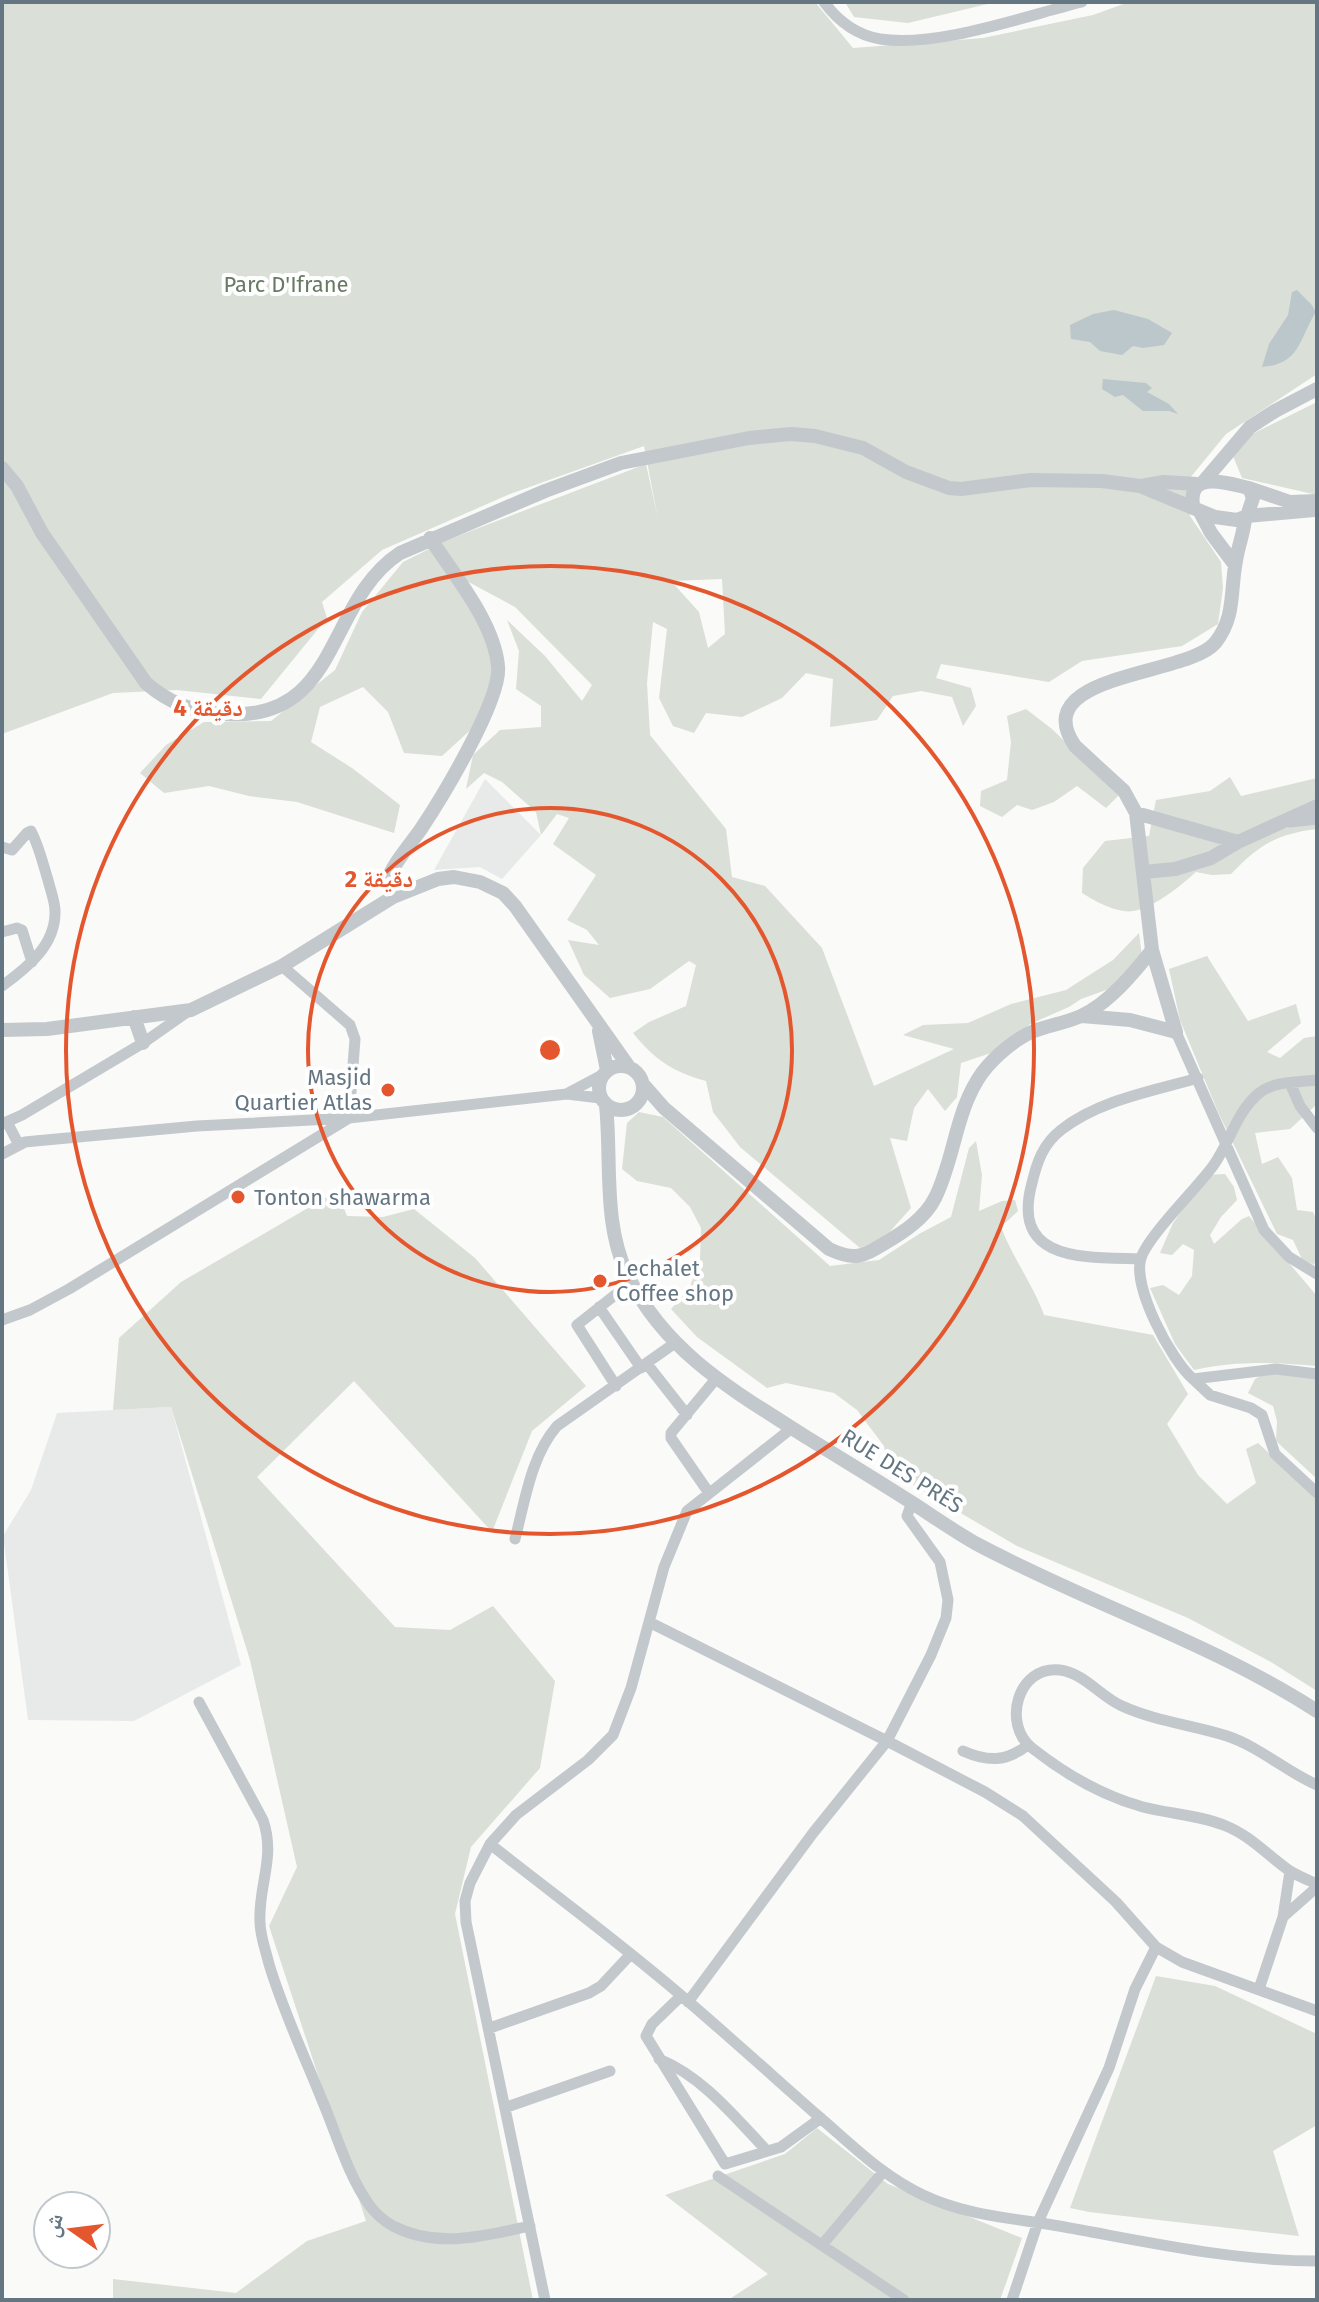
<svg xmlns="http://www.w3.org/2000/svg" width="1319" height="2302" viewBox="0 0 1319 2302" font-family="'Fira Sans','Noto Naskh Arabic',sans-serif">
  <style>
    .built { fill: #e8e9e9 }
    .green { fill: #dadfd7; fill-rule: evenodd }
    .water { fill: #bbc7cb }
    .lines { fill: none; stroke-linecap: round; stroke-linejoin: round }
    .minor { stroke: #c3c8cc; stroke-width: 11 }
    .tertiary { stroke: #c3c8cc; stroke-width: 14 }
    .ring { fill: none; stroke: #e4572e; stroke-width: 4 }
    .poi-dot { fill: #e4572e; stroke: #fff; stroke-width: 3 }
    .labels { text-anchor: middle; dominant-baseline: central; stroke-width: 8; stroke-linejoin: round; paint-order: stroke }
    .park-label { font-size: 22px; fill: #687a64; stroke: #fff }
    .poi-label { font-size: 22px; fill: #657683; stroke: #fff; text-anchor: start }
    .street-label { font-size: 22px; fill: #657683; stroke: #fff }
    .centre { fill: #e4572e; stroke: #fff; stroke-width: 4 }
    .ring-label { font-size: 24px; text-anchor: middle; font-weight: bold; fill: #e4572e; stroke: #fff; stroke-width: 8; stroke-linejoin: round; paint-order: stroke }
  </style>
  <rect width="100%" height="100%" fill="#fafaf8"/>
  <path class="built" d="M485,779l56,56 -39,44 -22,-12 -46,3z
    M171,1407l70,258 -107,56 -106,-1 -25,-184 28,-46 26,-77z"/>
  <path class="green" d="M2,2h813l38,46 130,-10 110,-23 36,-13h188v372l-91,60 -36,44v38l31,46 2,26 -5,36 -36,22 -100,15 -33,21 -108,-18 -5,14 35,10 5,18 -13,20 -11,-29 -31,-6 -28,5 -16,24 -47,7 3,-48 -27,-6 -24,25 -40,19 -36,-4 -12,20 -21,-7 -14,-28 8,-69 -14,-7 -6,61 3,52 76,94 6,48 33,9 57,62 52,138 80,-37 -51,-14 20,-10 45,-2 43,-19 55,-14 47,-30 26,-27 3,23 -33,33 -28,10 -12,8 -39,17 -33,27 -36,12 -4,34 -12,14 -17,-22 -14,19 -7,33 -17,-3 21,70 -25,28 -26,12 -120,-101 -27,-35 -7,-31c-33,-9 -51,-21 -73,-48l16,-11 37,-16 10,-41 -7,-4 -39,28 -40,9 -26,-23 -16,-35 31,5 -12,-15 -20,-10 29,-45 -43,-31 16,-26 -12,-4 -16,21 -5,-23 -34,-30 -18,-9 -18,16 7,-34 27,-25 41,-3v-21l-25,-17 3,-38 -12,-31 38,36 37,45 10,-16 -77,-78 -52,-28 33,90 -19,55 -35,32 -38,-3 -16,-41 -25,-25 -43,20 -9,35 41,26 48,37 -6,28 -97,-31 -48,-6 -40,-10 -45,7 -24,-20 26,-28 38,-23 67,-1 64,-51 27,-58 41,-50 44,-22 199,-76 12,55 -14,-73 -134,48 -128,56 -60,52 5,16 -66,81 -84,-9 -64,3 -111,41zM722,579l3,55 -17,14 -9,-36 -28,-31z
    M845,2h151l-88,21 -54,-6z
    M1317,402v93l-75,-17 -9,-22 19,-22z
    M1026,709l26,20 67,66 -13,13 -29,-22 -23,16 -22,8 -15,-5 -15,12 -22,-11 1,-15 26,-11 4,-38 -4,-26z
    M1230,777l11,19 76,-18v51c-41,5 -58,16 -86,45l-19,1 -16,-3c-16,14 -49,43 -72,39 -15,-2 -29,-10 -42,-18l1,-25 22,-27 44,-5 7,-36 54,-9z
    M1207,956l41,65 48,-17 5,19 -34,29 13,6 24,-20 13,-2v72l-2,-2 -25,23 -35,4 7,31 16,-7 14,21 5,32 16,2c6,12 6,40 1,53l-12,-6 -9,-19 -16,-6 -59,-122 -38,-92 -11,-51z
    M639,1112l24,5 167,149 49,-6 40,-26 32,-17 18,-69 7,-7 6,34 -3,36 23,-10 13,-1 3,11 -17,16c12,32 32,57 43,88l109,20 35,59 -21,30 31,51 29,29 29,-21 -10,-34 12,-6 59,55v193l-46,-29 -83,-44 -171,-72 -128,-75 -5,-25 -27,-36 -23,-17 -48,-10 -19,5 -70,-51 -26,-28 18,-20 11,-29 1,-32 -11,-21 -19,-19 -34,-7 -15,-12 5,-46z
    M1225,1174l9,13 3,13 -16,17 -11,18 4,9 28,-25 7,-3 68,80v70c-42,-4 -82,-5 -123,4l-19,-26 -25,-56 13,-3 16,10 13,-19 2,-26 -11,-6 -11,11 -12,-2 13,-30 34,-48z
    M337,1191l10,25 36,1 31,-8 61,49 111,128 -54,45 -40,101 -138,-151 -97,96 138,150 55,3 43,-24 62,75 -15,87 -69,79 -16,67 78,386h-420v-21l123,14 71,-52 59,-20 -97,-295 28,-59 -47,-207 -79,-253 -58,3 6,-72 62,-56z
    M1270,1370l47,6v103l-41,-38 1,-20 -4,-15 -25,-13 7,-14z
    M1156,1976l59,10 102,48v91l-44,26 26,85 -210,-24 -19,-4z
    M817,2128l71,56 134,54 -22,62h-272l40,-26 -103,-79 120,-41z"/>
  <path class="water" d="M1297,290l14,14 5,8c-17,26 -15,52 -54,55l7,-23 19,-29 4,-23z
    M1114,310l34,9 24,14 -8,12 -21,3 -10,-2 -11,9 -22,-4 -10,-9 -19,-3 -1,-14 23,-11z
    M1103,379l43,4 6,5 -5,4 22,12 9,10 -9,-3h-26l-20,-16 -8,2 -13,-8z"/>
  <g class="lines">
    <path class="minor" d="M824,2c14,19 33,33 56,37 57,9 145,-23 202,-37
      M1290,822l27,-3
      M2,847l10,3 15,-17 4,-2c8,15 12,33 17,49 2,9 7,21 7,31 1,34 -28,57 -53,75
      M2,932l15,-4 5,2 10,32
      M1176,1032l88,198 25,27 28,17
      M1317,1080c-19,2 -44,1 -59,14 -23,20 -28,49 -45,72 -16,22 -65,70 -72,92 -9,29 30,102 52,121l83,-10 41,5
      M1290,1083l10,23 17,22
      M568,1093l34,-18
      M7,1122l12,23
      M2,1124l20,-9 121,-72 47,-33
      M2,1154l23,-12 10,-1 162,-15 152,-8 218,-24 33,4
      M1141,1259c-55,-2 -131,4 -109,-76 5,-21 11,-39 29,-53 38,-30 92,-39 137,-52
      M615,1295l-38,30 39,61
      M599,1307l42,61
      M2,1320l28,-10 39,-21 280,-171 6,-79 -5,-14 -68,-59
      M647,1364l40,51
      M1193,1379l17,16 41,13 11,7 13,39 42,39
      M709,1493l-38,-55v-5l44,-53
      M912,1502l-5,14 33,46 8,38 -2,18 -15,37 -44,86 98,51 38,24 93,86 40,45 26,15 135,49
      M515,1539c10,-38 16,-83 42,-113l118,-83
      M649,1622l238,119 -74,92 -125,169
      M199,1702l64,118c13,38 -5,65 -3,102 0,14 6,29 9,42 14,47 35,91 53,136 15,35 26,76 48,106 5,7 15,16 23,20 44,23 91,10 137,0
      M963,1751c25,11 43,11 65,-6
      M1317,1785c-32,-14 -57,-38 -90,-49 -35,-11 -72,-15 -105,-30 -21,-9 -38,-33 -62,-36 -43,-5 -58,55 -28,78 33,26 71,48 111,59 27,7 57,8 83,19 25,10 42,30 64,45 8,5 18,9 27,13
      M490,1844c67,53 136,103 200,159 43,37 85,75 127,112 34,29 65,61 106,80 44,21 90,23 136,31 85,15 171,35 258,35
      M1283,1917l7,-46
      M1259,1989l24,-72 34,-30
      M681,1996l-29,28 -6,12 79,128 56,-17 40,-29
      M490,2028l99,-35 12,-7 29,-31
      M659,2059c43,17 77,59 108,92
      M507,2107l103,-36
      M718,2176l186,124
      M822,2245l61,-73
      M545,2300l-79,-378 -1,-21 5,-18 20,-39 26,-29 72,-55 25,-25 18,-47 33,-121 23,-56 105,-83
      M1012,2300l26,-78 71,-154 26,-79 21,-42"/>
    <path class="tertiary" d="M2,468l15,18 25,47 104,150c24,21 48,29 79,31 116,8 100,-112 175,-161l145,-62 76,-28 128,-25 42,-4 24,2 48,12 43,24 43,16 12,1 70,-9 71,1 38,5 75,31 22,3 10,-4 6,-18 -4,-10c-22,-5 -61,-18 -56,17
      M1204,481l46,-54 25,-16 42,-22
      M1141,486l23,-4 33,2
      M1249,488l41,14 27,-1
      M1200,512l11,21 24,32
      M1247,516l67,-6
      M1136,813l102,29
      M1144,872l31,-3 36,-11 27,-16 79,-36
      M393,897c-3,-5 -6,-10 -5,-17 3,-14 24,-38 33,-51 20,-30 81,-130 77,-163 -4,-44 -44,-91 -68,-128
      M1082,1016l48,4 46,12
      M134,1017l9,26
      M2,1030l45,-1 144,-19 91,-44 111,-69 45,-18 16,-2 26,5 23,11 12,13 114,161
      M599,1031l8,39
      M1176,1032l-24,-82 -16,-137 -12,-22 -49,-45c-50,-73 113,-70 140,-103 21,-26 15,-53 21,-82 2,-15 8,-28 9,-43
      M599 1088a22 22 0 1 1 44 0a22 22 0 1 1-44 0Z
      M643,1084l21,24 165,141c26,12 33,8 56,-6 19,-11 40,-25 50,-45 20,-40 20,-87 47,-125 12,-16 34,-35 52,-42 15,-6 32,-8 47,-15 28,-13 52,-42 71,-66
      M606,1105c6,57 -4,120 23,173 39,77 107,114 177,159 36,22 72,44 108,67 20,13 40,27 61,39 112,60 235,99 342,168"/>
  </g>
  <g class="ring">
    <circle cx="550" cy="1050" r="242"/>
    <circle cx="550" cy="1050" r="484"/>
  </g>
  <g class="poi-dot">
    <circle cx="388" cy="1090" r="8"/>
    <circle cx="238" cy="1197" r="8"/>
    <circle cx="600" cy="1281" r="8"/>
  </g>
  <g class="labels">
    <g class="park-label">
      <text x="286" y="284">Parc D'Ifrane</text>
    </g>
    <g class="poi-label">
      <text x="372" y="1077" text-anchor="end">Masjid<tspan x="372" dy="25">Quartier Atlas</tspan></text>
      <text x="254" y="1197">Tonton shawarma</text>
      <text x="616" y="1268">Lechalet<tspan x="616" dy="25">Coffee shop</tspan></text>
    </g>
    <g class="street-label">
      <text transform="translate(902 1471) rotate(32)">RUE DES PRÉS</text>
    </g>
  </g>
  <circle cx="550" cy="1050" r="12" class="centre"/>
  <g class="ring-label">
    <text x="208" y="716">4 دقيقة</text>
    <text x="379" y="887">2 دقيقة</text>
  </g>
  <rect width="1319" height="2302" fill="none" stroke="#657683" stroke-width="8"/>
  <g transform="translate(72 2230) rotate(284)"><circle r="38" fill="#ffffff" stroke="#c1c8cd" stroke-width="2"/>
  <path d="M0-6L14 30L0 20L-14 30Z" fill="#e4572e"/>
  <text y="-12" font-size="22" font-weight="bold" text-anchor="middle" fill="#657683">ش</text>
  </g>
</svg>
